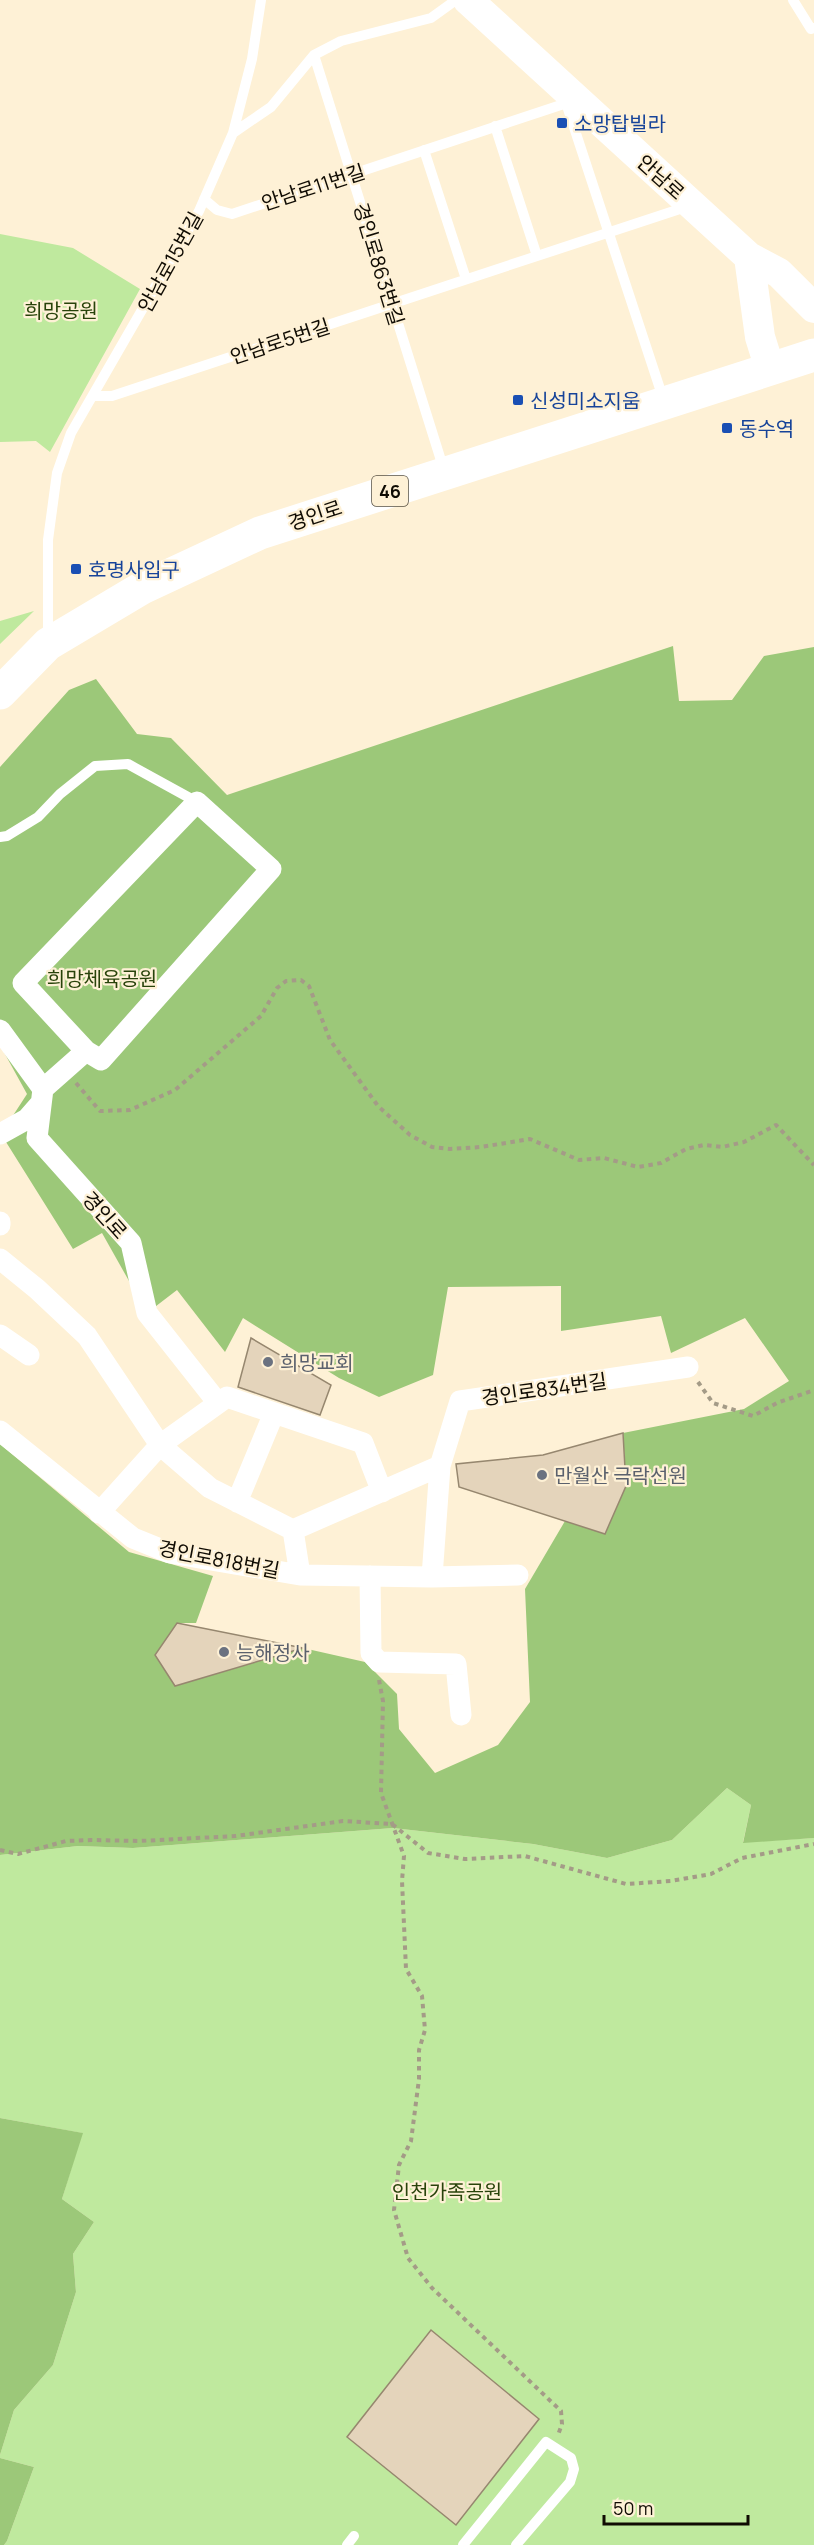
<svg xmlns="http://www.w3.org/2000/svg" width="814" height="2545" viewBox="0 0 814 2545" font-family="Manrope,'Noto Sans KR',sans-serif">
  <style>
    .green { fill: #bfe99e }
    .forest { fill: #9cc879 }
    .building { fill: #e4d4bb; stroke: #96876f; stroke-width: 1.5 }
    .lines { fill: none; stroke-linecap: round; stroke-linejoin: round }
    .path { stroke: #a49b87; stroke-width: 4; stroke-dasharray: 4.5 4.5; stroke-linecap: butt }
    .lane { stroke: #fff; stroke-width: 10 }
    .street { stroke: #fff; stroke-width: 21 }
    .secondary { stroke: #fff; stroke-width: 30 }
    .primary { stroke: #fff; stroke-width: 33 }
    .transit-dot { fill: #1a4fb4; stroke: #fef1d6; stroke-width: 2 }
    .worship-dot { fill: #6b7280; stroke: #fef1d6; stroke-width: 2 }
    .labels { text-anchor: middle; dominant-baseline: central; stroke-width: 4.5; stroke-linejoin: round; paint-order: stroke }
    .shield { fill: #fef1d6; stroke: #575042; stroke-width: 1.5 }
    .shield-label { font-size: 18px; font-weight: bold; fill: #0f0b03 }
    .transit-label { font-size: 20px; fill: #164399; stroke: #fef1d6; text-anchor: start }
    .street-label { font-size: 20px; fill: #0f0b03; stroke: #fef1d6 }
    .park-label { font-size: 20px; fill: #28430a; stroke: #fef1d6 }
    .worship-label { font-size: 20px; fill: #5b616d; stroke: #fef1d6; text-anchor: start }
  </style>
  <rect width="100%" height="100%" fill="#fef1d6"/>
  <path class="green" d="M0,234l73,14 67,41 -90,163 -14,-11 -36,1z
    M34,611l-34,33v-23z
    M727,1788l24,17 -8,37 71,-4v707h-810l3,-4 27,-74 -34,-9v-3l14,-45 39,-45 23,-73 -3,-38 21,-32 -32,-23 20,-66 -82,-15v-263l78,-9 55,2 260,-20 140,16 74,14 65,-18z"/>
  <path class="forest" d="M673,646l6,55 53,-1 32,-44 50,-9v1191l-71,5 8,-38 -24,-17 -55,52 -65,18 -74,-14 -140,-16 -260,20 -55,-2 -78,9v-411l129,108 84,24 -17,47h-19l-21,32 19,31 128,-38 62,14 32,32 2,35 36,44 63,-28 32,-43 -5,-113 40,-68 40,13 21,-48 -3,-53 121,-24 45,-28 -44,-63 -74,35 -10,-37 -100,15v-45l-113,1 -15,88 -54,22 -40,-19 -96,-60 -18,34 -48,-62 -30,23 -45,-80 -29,16 -72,-115 26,-40 -27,-49v-278l69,-77 27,-11 41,55 34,4 56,57z
    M0,2118l83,15 -21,66 32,23 -21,32 3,38 -23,73 -39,45 -14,45z
    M0,2458l34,9 -27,74 -3,4h-4z"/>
  <path class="building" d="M251,1338l80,47 -11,30 -82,-28z
    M623,1433l3,53 -21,48 -146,-47 -3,-23 87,-9z
    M177,1623l126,25 -128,38 -20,-31z
    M431,2330l108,89 -83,106 -109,-88z"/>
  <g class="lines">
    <path class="path" d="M76,1083l24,28 30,-1 45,-20 86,-74 16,-28 9,-7 15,-1 8,6 21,54 48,66 32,29 22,12 18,2 31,-2 49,-8 49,21 25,-2 34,9 23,-4 25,-14 18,-4 18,2 22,-5 32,-17 38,40
      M698,1382l15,21 40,13 24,-13 37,-13
      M379,1680l4,21 -2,92 23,63 -2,25 4,88 16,27 3,34 -6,20v29l-8,62 -12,24 -5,45 14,48 24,30 129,123 1,13 -4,11
      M0,1850l18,4 48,-13 25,-1 48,1 97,-5 107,-15 49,3 36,29 37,6 60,-3 101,28 45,-3 40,-7 31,-16 72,-14"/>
    <path class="lane" d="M793,0l18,29 3,-1
      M314,55l130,415
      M566,103l98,298
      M495,126l42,130
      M233,133l19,-74 9,-59
      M424,150l42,129
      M204,199l13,11 15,4 341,-113
      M93,396h19l577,-190
      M48,638v-98l9,-67 14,-40 128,-222 34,-78 38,-26 43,-52 27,-14 90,-23 25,-18
      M0,837l7,-1 31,-19 22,-23 35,-28 33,-2 69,38
      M347,2545l7,-9
      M463,2545l83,-103 25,16 3,11 -4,13 -54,63"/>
    <path class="street" d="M197,802l74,67 -170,191 -15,-9 -63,-68z
      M0,1030l43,59
      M86,1051l-43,38 -6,49 94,105 16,70 71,90
      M0,1134l27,-15 14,-16
      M0,1222v3
      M0,1259l37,30 50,47 73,109 50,43 83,42 147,-64 20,-65 228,-34
      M0,1335l29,20
      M0,1431l133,107 37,15 130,22 132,2 86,-2
      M237,1502l37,-89
      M99,1513l61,-68 67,-48 136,46 19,49
      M293,1530l7,45
      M370,1576l1,77 8,9 77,2 5,51
      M432,1577l8,-111"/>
    <path class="secondary" d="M468,0l281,257 30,16 35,35
      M749,257l11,80 10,32"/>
    <path class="primary" d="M0,693l48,-49 94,-56 118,-55 554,-178"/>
  </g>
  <g class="transit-dot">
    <rect x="556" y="117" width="12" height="12" rx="3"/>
    <rect x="512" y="394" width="12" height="12" rx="3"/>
    <rect x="721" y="422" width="12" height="12" rx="3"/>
    <rect x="70" y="563" width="12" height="12" rx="3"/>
  </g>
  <g class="worship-dot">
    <circle cx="268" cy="1362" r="6"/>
    <circle cx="542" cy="1475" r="6"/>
    <circle cx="224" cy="1652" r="6"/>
  </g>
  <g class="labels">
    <rect class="shield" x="372" y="476" width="36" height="30" rx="4.5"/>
    <g class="shield-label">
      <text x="390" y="491">46</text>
    </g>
    <g class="transit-label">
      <text x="574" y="123">소망탑빌라</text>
      <text x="530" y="400">신성미소지움</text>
      <text x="739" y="428">동수역</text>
      <text x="88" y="569">호명사입구</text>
    </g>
    <g class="street-label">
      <text transform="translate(661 177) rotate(42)">안남로</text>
      <text transform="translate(313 187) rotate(-18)">안남로11번길</text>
      <text transform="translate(170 262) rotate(-61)">안남로15번길</text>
      <text transform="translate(379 264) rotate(73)">경인로863번길</text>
      <text transform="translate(280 341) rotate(-18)">안남로5번길</text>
      <text transform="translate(315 515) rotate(-18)">경인로</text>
      <text transform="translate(105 1215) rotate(48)">경인로</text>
      <text transform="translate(544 1389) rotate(-8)">경인로834번길</text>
      <text transform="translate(219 1559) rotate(11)">경인로818번길</text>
    </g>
    <g class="park-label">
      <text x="61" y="310">희망공원</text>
      <text x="102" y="978">희망체육공원</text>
      <text x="447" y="2191">인천가족공원</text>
    </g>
    <g class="worship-label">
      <text x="280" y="1362">희망교회</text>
      <text x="554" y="1475">만월산 극락선원</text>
      <text x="236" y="1652">능해정사</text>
    </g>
  </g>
  <path d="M604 2515v9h144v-9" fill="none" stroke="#0f0b03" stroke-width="3"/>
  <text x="613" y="2515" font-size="18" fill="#0f0b03" stroke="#fef1d6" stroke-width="4.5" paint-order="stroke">50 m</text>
</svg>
